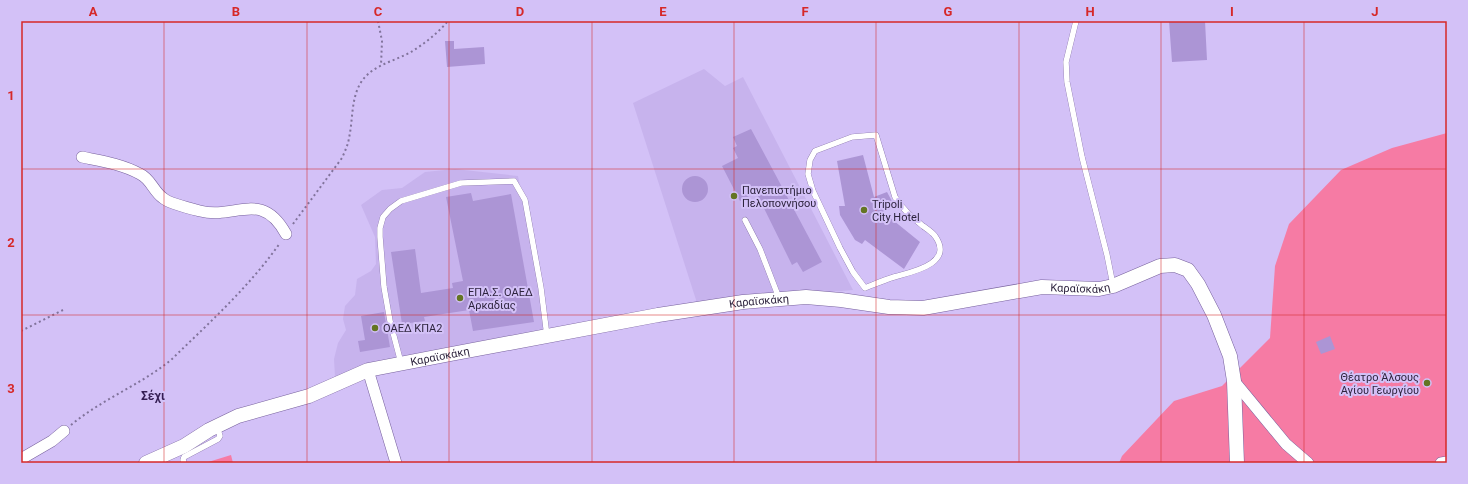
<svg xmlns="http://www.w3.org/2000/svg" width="1468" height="484" viewBox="0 0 1468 484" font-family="Roboto,sans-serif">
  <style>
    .built { fill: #c7b3ed }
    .green { fill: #f67ba4 }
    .building { fill: #ac95d5 }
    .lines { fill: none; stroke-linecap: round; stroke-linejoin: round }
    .service-casing { stroke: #77619d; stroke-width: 6 }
    .minor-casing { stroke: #77619d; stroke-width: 12 }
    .tertiary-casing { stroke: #77619d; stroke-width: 15 }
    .path { stroke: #81739b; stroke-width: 2; stroke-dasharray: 2 3; stroke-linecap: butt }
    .service { stroke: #fff; stroke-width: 5.5 }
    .minor { stroke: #fff; stroke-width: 11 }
    .tertiary { stroke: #fff; stroke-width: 14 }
    .grid { fill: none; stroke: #d62828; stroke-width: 1; stroke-opacity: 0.55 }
    .poi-dot { fill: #647523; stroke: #d3c1f7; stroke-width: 1.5 }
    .labels { text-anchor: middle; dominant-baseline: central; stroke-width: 4; stroke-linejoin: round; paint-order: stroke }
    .poi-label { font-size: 11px; fill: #2e243e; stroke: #d3c1f7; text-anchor: start }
    .street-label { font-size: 11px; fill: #2e243e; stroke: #d3c1f7 }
    .neighbourhood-label { font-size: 12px; font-weight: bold; fill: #341d53; stroke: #d3c1f7 }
    .neatline { fill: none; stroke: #d62828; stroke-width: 1.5 }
    .grid-label { font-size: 13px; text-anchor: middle; font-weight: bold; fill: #d62828 }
  </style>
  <rect width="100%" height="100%" fill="#d3c1f7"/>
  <path class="built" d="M704,69l21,17 18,-9 110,213 -156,13 -64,-200z
    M455,169l63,7 30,152 -174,33 -39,16 -1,-18 4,-16 8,-13 -3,-11 2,-13 10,-11 2,-16 14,-8 5,-7 -1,-27 -14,-32 21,-15 20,-2 23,-16z"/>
  <path class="green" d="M1447,133v330h-328l3,-7 52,-55 48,-15 48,-48 5,-72 14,-42 52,-54 51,-22z
    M231,455l2,8h-28z"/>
  <path class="building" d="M1169,21h36l2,39 -35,2z
    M445,41h9v8l30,-2 1,17 -38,3z
    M751,129l71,133 -19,10 -6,-10 -5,3 -36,-73 -16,9 -18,-35 16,-8 -5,-10 4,-2 -4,-9z
    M863,155l11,42 13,-5 8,15 -12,5 37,30 -16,27 -39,-29 -3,4 -7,-4 -15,-25 -1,-9h6l-8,-45z
    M682 189a13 13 0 1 1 26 0a13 13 0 1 1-26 0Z
    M471,193l2,8 38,-7 23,128 -61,9 -4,-21 -45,7 1,4 -23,3 -11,-72 24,-3 6,44 32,-5 -1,-5 11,-2 -17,-84z
    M384,312l6,35 -30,5 -2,-11 7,-1 -4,-24z
    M1330,336l5,13 -14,5 -5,-12z"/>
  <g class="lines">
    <defs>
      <path id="service" d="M1076,21l-10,41 1,20 15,75 25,98 6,30
        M876,135l19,62c7,12 17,20 28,29 4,3 9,6 12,10 20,28 -24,36 -41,41 -10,3 -19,7 -29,11l-12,-16 -13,-24 -27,-57 -5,-17 2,-14 5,-9 37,-14z
        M745,220l15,29 19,49
        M401,363l-11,-42 -6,-34 -4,-50v-9l3,-11 7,-8 11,-8 60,-18 53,-2 11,19 16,88 6,48
        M184,463l-1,-3 1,-3 34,-18 2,-3 -3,-10"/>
      <path id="minor" d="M82,157c19,4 40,7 58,17 11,5 13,17 23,24 5,5 29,11 37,13 36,9 61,-22 86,23
        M368,370l28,93
        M1234,381l52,63 22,19
        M21,459l31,-18 12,-10
        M1441,463l6,-1"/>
      <g id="tertiary">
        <path id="s1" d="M146,463l38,-17 25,-16 29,-14 71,-20 59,-26 83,-16 207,-39 85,-13 63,-5 35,3 48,7 34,1 119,-21 57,2 14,-3 47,-20 15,-1 13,5 10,14 16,31 16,41 4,25 3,82"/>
      </g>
    </defs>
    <use href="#service" class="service-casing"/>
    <use href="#minor" class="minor-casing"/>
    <use href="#tertiary" class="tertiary-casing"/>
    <path class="path" d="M378,21l4,20 -1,24
      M293,224l49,-66c3,-7 6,-13 7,-20 4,-18 2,-38 11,-54 11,-19 33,-22 51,-32 13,-8 27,-19 37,-31
      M21,331l42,-21
      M71,425c31,-26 70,-40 101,-66 38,-37 77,-72 108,-116"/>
    <use href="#service" class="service"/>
    <use href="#minor" class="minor"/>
    <use href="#tertiary" class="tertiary"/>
  </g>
  <path class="grid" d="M164,21v442M307,21v442M449,21v442M592,21v442M734,21v442M876,21v442M1019,21v442M1161,21v442M1304,21v442M21,169h1426M21,315h1426"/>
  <g class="poi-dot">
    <circle cx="734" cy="196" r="4"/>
    <circle cx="864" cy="210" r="4"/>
    <circle cx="460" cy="298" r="4"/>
    <circle cx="375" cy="328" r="4"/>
    <circle cx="1427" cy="383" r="4"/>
  </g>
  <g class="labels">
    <g class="poi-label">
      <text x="742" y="190">Πανεπιστήμιο<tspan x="742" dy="13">Πελοποννήσου</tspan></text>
      <text x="872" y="204">Tripoli<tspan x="872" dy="13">City Hotel</tspan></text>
      <text x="468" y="292">ΕΠΑ.Σ. ΟΑΕΔ<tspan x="468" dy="13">Αρκαδίας</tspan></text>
      <text x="383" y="328">ΟΑΕΔ ΚΠΑ2</text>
      <text x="1419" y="377" text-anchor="end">Θέατρο Άλσους<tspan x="1419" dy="13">Αγίου Γεωργίου</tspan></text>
    </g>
    <g class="street-label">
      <text stroke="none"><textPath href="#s1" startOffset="963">Καραϊσκάκη</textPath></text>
      <text stroke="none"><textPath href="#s1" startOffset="639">Καραϊσκάκη</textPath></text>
      <text stroke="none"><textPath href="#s1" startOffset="315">Καραϊσκάκη</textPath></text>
    </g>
    <g class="neighbourhood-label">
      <text x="153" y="396">Σέχι</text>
    </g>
  </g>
  <rect width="1468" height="484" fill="none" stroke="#d3c1f7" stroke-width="44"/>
  <rect x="22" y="22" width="1424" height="440" class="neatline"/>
  <g class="grid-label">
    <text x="93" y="16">A</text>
    <text x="236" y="16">B</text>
    <text x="378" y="16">C</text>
    <text x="520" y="16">D</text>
    <text x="663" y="16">E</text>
    <text x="805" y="16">F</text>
    <text x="948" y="16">G</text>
    <text x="1090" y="16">H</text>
    <text x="1232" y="16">I</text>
    <text x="1375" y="16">J</text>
    <text x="11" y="100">1</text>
    <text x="11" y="247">2</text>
    <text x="11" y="393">3</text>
  </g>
</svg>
